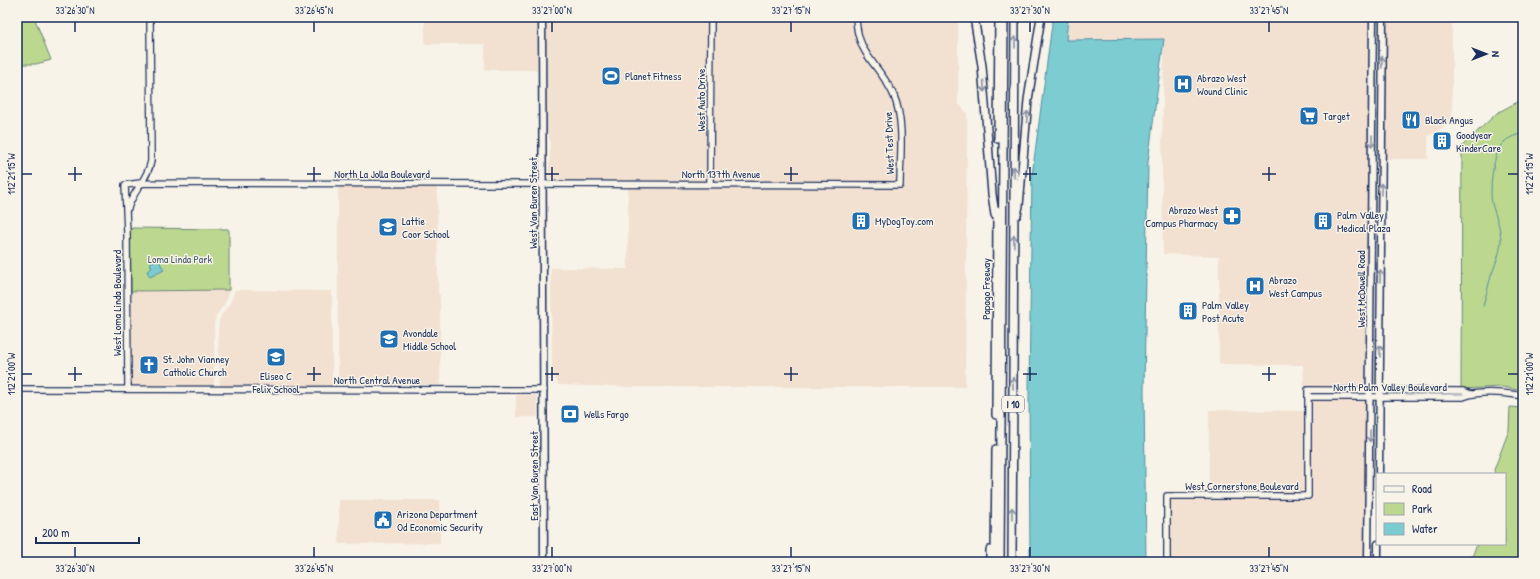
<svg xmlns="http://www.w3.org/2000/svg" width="1540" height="579" viewBox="0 0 1540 579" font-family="'Patrick Hand',sans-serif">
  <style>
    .built { fill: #f2e0d1 }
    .green { fill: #bcd88f; stroke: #6c8476 }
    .water { fill: #7bccd1; stroke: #558da3 }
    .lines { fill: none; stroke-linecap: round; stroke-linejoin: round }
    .stream { stroke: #558da3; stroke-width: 1 }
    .secondary-casing { stroke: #1b2f5e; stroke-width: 8 }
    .primary-casing { stroke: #1b2f5e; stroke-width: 9 }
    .highway-casing { stroke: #1b2f5e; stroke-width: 10 }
    .secondary { stroke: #f7f3e8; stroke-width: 5.5 }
    .primary { stroke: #f7f3e8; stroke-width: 6 }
    .highway { stroke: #f7f3e8; stroke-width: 7 }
    .oneway { stroke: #8991a3 }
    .ticks { fill: none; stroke: #1b2f5e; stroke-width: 1.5 }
    .labels { text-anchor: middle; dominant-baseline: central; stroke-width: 3; stroke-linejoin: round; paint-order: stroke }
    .shield { fill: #f7f3e8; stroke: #5d6a87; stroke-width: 1 }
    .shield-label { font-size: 10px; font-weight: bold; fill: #1b2f5e }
    .poi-label { font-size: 11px; fill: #1b2f5e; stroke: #f7f3e8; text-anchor: start }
    .street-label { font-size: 11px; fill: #1b2f5e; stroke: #f7f3e8 }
    .park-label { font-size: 11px; fill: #43596a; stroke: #f7f3e8 }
    .neatline { fill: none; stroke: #1b2f5e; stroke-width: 1.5 }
    .ticks-label { font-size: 10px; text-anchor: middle; fill: #1b2f5e }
  </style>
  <rect width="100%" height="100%" fill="#f7f3e8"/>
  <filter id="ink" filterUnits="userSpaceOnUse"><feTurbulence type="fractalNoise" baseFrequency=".025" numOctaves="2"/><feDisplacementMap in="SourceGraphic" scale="8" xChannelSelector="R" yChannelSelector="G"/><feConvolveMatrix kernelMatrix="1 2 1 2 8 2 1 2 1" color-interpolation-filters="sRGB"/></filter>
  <g filter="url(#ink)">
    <path class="built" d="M425,17h112v53h-52v-26h-60z
      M547,17h411v86l9,10 -2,274h-329l-78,-2 -1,-4 -5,-6 -1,-107 77,1v-89l-74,1 -3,-1 -2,-2 1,-37 -3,-11z
      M1068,17h301l2,10 -2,197 -3,8 2,33v67l-3,22v30l-1,2 -3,1h-57l-1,-22 -84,-1v-108l-56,-2 -1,-92 2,-123 -98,1z
      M1387,17h65v105l-24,14v23h-44z
      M339,187h98l1,95v12l2,1v90l-102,-1v-194z
      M229,290l-2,10 -11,16 -2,8v59l-1,3 -73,-1 -1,2 -7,-1 -1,-95z
      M235,290l97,1v95l-6,1 -106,-1 -2,-56 1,-9 3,-7 8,-10z
      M516,395h19l2,1 1,21h-22z
      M1314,399h49l4,4 -2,22v26l1,9 -1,102h-195v-59l2,-3h139l1,-99z
      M1209,410l95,1v80l-3,2 -92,-1z
      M339,500h101v43l-101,1z"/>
    <path class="green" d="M17,17h17l17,43 -15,4h-19z
      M1523,99v292l-20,-4 -42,2 1,-243 35,-33z
      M132,228l96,1 1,2v59l-98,1 -1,-59z
      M1510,407l13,1v154h-53l7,-18h28v-70h-10l-1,-4 15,-40z"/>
    <path class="water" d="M1053,17h15l-2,23 98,-1 -16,123 -4,228 2,172h-116l-1,-173 3,-214z
      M158,259l6,11 -14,7 -3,-6 5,-3 -2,-5z"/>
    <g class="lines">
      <path class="stream" d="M1483,306c3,-10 5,-20 8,-30 4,-11 9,-22 10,-35 0,-14 -6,-25 -9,-38 -3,-13 1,-53 12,-61 5,-5 13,-7 19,-9"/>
      <defs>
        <path id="secondary" d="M710,184l1,-167
          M128,208c5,-17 20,-29 23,-47l-1,-144
          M17,389l527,1
          M128,389l-1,-156 -2,-48 16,-2 759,2c0,-29 5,-62 -6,-89 -13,-31 -37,-39 -38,-79
          M1308,397h155c17,-7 42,-4 60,-1
          M1167,562v-66h141v-106l155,1 8,3"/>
        <path id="primary" d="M542,17l2,545
          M1379,474l4,-457
          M1368,562l5,-545
          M1378,562v-18"/>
        <path id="highway" d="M974,17l8,49 10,128 3,21
          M998,139l1,-122
          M1017,215l2,-9 9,-106 13,-83
          M996,415l1,-204
          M990,562v-12
          M995,562l1,-113
          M1000,562l4,-545
          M1012,562l3,-545"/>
      </defs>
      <use href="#secondary" class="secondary-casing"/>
      <use href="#primary" class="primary-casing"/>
      <use href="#highway" class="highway-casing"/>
      <use href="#secondary" class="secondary"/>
      <use href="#primary" class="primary"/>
      <use href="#highway" class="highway"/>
    </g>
    <defs><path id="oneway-shaft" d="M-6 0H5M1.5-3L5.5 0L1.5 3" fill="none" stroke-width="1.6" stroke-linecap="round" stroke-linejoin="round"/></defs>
    <g class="oneway">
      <use href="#oneway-shaft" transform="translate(1015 42) rotate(-90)"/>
      <use href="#oneway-shaft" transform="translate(1382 62) rotate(-89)"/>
      <use href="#oneway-shaft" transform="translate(984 86) rotate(84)"/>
      <use href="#oneway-shaft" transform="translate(1027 117) rotate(-85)"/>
      <use href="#oneway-shaft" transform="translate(1372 141) rotate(90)"/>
      <use href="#oneway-shaft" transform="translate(1014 172) rotate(-90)"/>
      <use href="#oneway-shaft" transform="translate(1381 189) rotate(-90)"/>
      <use href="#oneway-shaft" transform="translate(1014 241) rotate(-89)"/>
      <use href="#oneway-shaft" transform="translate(1380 276) rotate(-90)"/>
      <use href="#oneway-shaft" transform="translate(1380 351) rotate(-90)"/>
      <use href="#oneway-shaft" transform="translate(1013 383) rotate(-90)"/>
      <use href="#oneway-shaft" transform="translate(1370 436) rotate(91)"/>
      <use href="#oneway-shaft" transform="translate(1012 513) rotate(-90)"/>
    </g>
  </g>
  <path class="ticks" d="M75,22v10M314,22v10M552,22v10M791,22v10M1030,22v10M1269,22v10M75,167v14M314,167v14M552,167v14M791,167v14M1030,167v14M1269,167v14M22,174h10M68,174h14M307,174h14M545,174h14M784,174h14M1023,174h14M1262,174h14M1508,174h10M75,367v14M314,367v14M552,367v14M791,367v14M1030,367v14M1269,367v14M22,374h10M68,374h14M307,374h14M545,374h14M784,374h14M1023,374h14M1262,374h14M1508,374h10M75,547v10M314,547v10M552,547v10M791,547v10M1030,547v10M1269,547v10"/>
  <defs>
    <symbol id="stadium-square" viewBox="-11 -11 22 22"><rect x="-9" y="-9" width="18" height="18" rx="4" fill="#1f6fb2" stroke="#f7f3e8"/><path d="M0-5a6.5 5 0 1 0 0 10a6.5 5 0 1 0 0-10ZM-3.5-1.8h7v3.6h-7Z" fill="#fff"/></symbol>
    <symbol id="hospital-square" viewBox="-11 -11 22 22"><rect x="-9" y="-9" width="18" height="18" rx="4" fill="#1f6fb2" stroke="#f7f3e8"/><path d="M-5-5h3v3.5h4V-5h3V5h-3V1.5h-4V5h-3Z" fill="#fff"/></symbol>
    <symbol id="supermarket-square" viewBox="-11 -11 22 22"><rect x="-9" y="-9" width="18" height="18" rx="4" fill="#1f6fb2" stroke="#f7f3e8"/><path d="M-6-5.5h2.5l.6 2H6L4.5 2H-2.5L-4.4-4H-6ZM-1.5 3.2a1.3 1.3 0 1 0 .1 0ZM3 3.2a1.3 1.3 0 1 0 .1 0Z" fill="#fff"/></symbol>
    <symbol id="restaurant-square" viewBox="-11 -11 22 22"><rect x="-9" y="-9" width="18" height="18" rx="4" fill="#1f6fb2" stroke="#f7f3e8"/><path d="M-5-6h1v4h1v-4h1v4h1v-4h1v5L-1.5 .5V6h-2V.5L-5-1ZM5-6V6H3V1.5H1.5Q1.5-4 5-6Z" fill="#fff"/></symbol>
    <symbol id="building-square" viewBox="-11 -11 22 22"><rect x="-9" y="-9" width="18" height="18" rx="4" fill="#1f6fb2" stroke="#f7f3e8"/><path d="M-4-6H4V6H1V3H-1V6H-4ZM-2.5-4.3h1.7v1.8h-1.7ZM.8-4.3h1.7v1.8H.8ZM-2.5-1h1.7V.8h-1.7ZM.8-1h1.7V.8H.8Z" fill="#fff"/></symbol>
    <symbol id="pharmacy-square" viewBox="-11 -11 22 22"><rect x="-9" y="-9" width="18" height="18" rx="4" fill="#1f6fb2" stroke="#f7f3e8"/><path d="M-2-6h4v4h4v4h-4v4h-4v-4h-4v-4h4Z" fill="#fff"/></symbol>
    <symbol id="school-square" viewBox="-11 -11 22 22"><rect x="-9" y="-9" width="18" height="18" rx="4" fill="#1f6fb2" stroke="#f7f3e8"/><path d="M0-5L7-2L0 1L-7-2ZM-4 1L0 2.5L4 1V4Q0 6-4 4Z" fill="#fff"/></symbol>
    <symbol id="church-square" viewBox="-11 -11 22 22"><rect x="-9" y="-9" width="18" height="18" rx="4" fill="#1f6fb2" stroke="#f7f3e8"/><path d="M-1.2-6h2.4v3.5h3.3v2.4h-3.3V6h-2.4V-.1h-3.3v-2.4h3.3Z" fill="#fff"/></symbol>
    <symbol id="bank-square" viewBox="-11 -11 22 22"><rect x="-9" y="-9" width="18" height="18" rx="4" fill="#1f6fb2" stroke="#f7f3e8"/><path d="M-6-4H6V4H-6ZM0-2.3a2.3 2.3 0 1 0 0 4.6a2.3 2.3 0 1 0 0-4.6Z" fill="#fff"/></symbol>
    <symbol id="civic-square" viewBox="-11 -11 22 22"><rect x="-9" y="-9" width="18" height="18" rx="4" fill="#1f6fb2" stroke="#f7f3e8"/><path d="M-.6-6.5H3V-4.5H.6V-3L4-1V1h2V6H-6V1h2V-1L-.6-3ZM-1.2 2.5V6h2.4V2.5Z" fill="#fff"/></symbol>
  </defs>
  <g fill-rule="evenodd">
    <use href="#stadium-square" x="600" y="65" width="22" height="22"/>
    <use href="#hospital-square" x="1172" y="73" width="22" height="22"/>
    <use href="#supermarket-square" x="1298" y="105" width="22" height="22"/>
    <use href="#restaurant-square" x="1400" y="109" width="22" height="22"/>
    <use href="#building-square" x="1431" y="130" width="22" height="22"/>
    <use href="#pharmacy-square" x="1221" y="205" width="22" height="22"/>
    <use href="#building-square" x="850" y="210" width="22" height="22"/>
    <use href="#building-square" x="1312" y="210" width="22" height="22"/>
    <use href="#school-square" x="377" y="216" width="22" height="22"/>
    <use href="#hospital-square" x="1244" y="275" width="22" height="22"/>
    <use href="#building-square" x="1177" y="300" width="22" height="22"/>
    <use href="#school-square" x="378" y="328" width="22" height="22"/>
    <use href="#school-square" x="265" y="346" width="22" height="22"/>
    <use href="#church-square" x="138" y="354" width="22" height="22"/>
    <use href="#bank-square" x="559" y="403" width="22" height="22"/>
    <use href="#civic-square" x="372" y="509" width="22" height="22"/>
  </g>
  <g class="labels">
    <rect class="shield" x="1002" y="396" width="22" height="16" rx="3"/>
    <g class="shield-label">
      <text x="1013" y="404">I 10</text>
    </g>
    <g class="poi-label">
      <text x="625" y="76">Planet Fitness</text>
      <text x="1197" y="78">Abrazo West<tspan x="1197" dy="13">Wound Clinic</tspan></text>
      <text x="1323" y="116">Target</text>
      <text x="1425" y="120">Black Angus</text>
      <text x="1456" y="135">Goodyear<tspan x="1456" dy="13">KinderCare</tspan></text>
      <text x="1218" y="210" text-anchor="end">Abrazo West<tspan x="1218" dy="13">Campus Pharmacy</tspan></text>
      <text x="1337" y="215">Palm Valley<tspan x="1337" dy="13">Medical Plaza</tspan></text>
      <text x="402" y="221">Lattie<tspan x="402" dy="13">Coor School</tspan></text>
      <text x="875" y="221">MyDogToy.com</text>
      <text x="1269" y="280">Abrazo<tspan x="1269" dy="13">West Campus</tspan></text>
      <text x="1202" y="305">Palm Valley<tspan x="1202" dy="13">Post Acute</tspan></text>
      <text x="403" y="333">Avondale<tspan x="403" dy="13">Middle School</tspan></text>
      <text x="163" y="359">St. John Vianney<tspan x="163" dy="13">Catholic Church</tspan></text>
      <text x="276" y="376" text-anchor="middle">Eliseo C<tspan x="276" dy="13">Felix School</tspan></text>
      <text x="584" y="414">Wells Fargo</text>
      <text x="397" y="514">Arizona Department<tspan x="397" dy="13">Od Economic Security</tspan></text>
    </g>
    <g class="street-label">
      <text transform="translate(701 100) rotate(-90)">West Auto Drive</text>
      <text transform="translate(889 143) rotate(-92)">West Test Drive</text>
      <text x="382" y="174">North La Jolla Boulevard</text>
      <text x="721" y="174">North 137th Avenue</text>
      <text transform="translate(533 203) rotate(-90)">West Van Buren Street</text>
      <text transform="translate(986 289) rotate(-90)">Papago Freeway</text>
      <text transform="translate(1361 289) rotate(-90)">West McDowell Road</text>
      <text transform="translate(117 303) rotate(-90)">West Loma Linda Boulevard</text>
      <text x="377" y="380">North Central Avenue</text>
      <text x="1390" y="387">North Palm Valley Boulevard</text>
      <text transform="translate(534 476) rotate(-90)">East Van Buren Street</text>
      <text x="1242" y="486">West Cornerstone Boulevard</text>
    </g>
    <g class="park-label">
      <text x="180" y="259">Loma Linda Park</text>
    </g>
  </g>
  <rect width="1540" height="579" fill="none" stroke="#f7f3e8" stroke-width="44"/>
  <rect x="1376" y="473" width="130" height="72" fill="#f7f3e8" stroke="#9fa5b1"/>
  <rect x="1384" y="486" width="20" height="6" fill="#f7f3e8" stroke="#9fa5b1"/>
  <text x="1412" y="493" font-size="12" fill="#1b2f5e">Road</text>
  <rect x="1384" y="503" width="20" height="12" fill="#bcd88f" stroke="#9fa5b1"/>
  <text x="1412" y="513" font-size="12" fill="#1b2f5e">Park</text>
  <rect x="1384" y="523" width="20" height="12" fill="#7bccd1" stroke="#9fa5b1"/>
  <text x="1412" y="533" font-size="12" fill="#1b2f5e">Water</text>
  <g transform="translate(1486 54) rotate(90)" stroke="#f7f3e8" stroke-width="3" paint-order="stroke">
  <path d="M0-3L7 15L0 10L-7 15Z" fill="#1b2f5e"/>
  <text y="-6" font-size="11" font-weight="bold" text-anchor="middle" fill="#1b2f5e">N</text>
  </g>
  <path d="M36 537v6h103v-6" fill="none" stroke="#1b2f5e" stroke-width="2"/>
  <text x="42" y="537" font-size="12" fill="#1b2f5e" stroke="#f7f3e8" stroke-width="3" paint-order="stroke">200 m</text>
  <rect x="22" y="22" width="1496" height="535" class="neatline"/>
  <g class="ticks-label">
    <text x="75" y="14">33°26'30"N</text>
    <text x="314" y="14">33°26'45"N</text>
    <text x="552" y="14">33°27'00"N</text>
    <text x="791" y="14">33°27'15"N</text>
    <text x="1030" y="14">33°27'30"N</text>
    <text x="1269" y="14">33°27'45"N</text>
    <text transform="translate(1529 174) rotate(-90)" y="4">112°21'15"W</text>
    <text transform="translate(11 174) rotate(-90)" y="4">112°21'15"W</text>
    <text transform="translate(1529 374) rotate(-90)" y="4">112°21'00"W</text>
    <text transform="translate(11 374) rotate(-90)" y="4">112°21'00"W</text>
    <text x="75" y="572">33°26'30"N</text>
    <text x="314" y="572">33°26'45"N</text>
    <text x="552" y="572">33°27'00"N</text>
    <text x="791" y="572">33°27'15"N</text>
    <text x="1030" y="572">33°27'30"N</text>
    <text x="1269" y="572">33°27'45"N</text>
  </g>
</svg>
